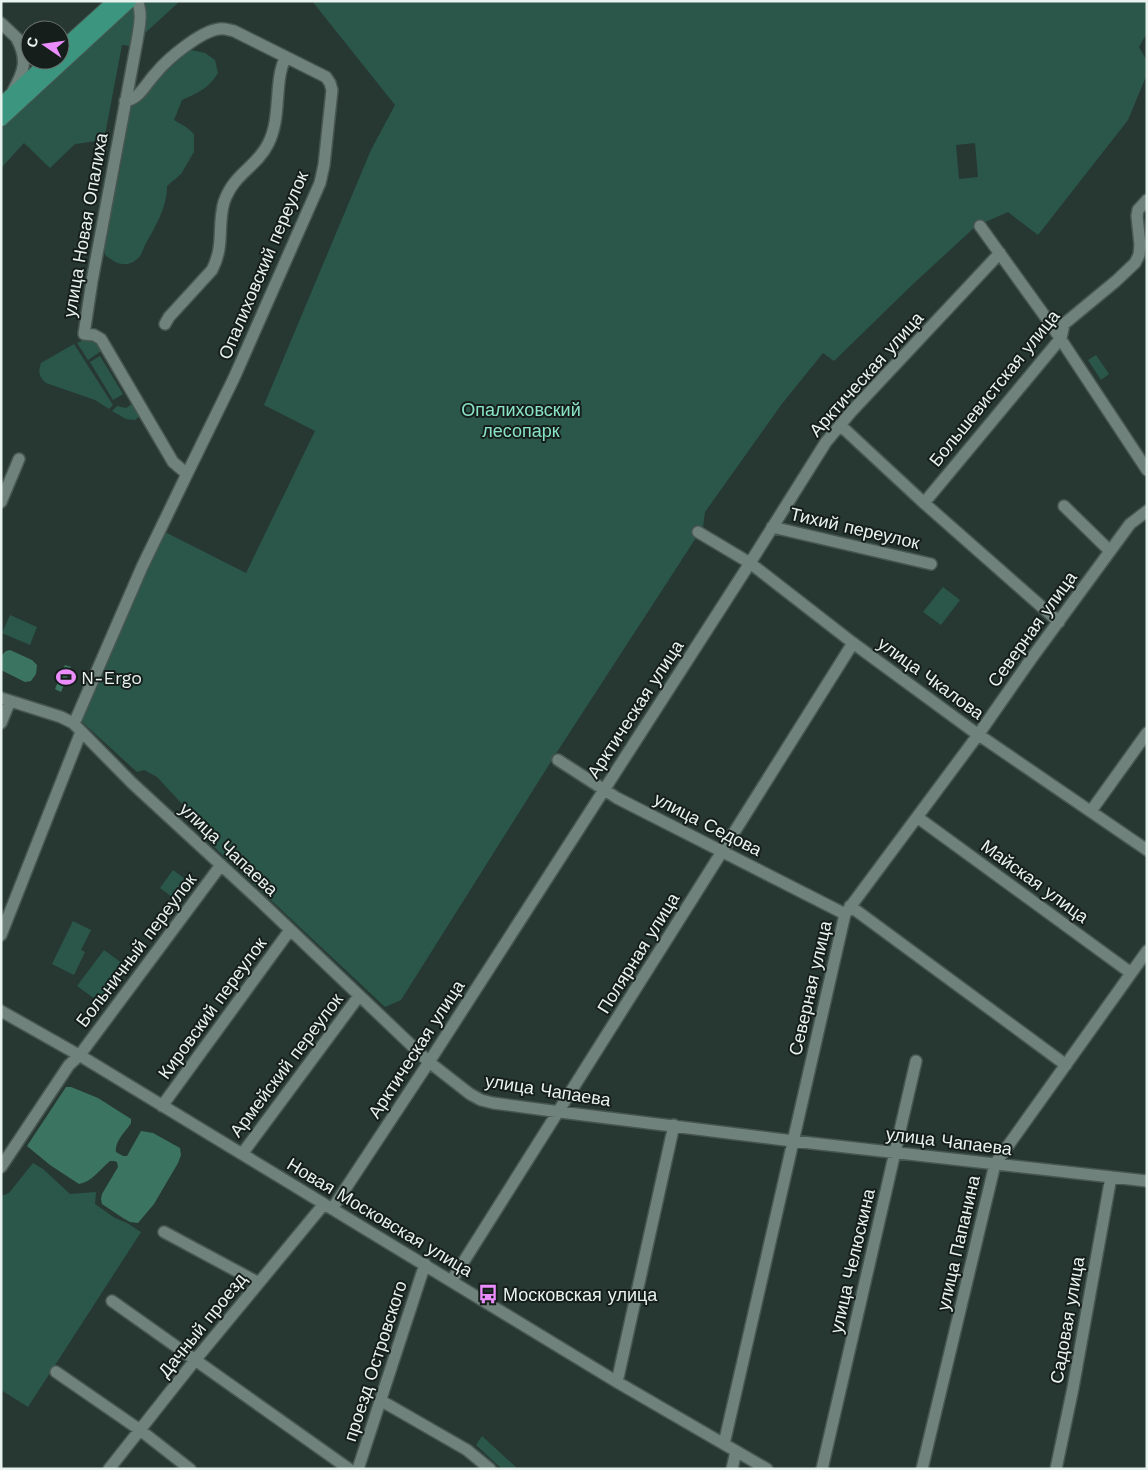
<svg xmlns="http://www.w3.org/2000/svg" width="1148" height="1470" viewBox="0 0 1148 1470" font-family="'Work Sans',sans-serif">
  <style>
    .green { fill: #2a5749; fill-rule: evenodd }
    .water { fill: #3c7462 }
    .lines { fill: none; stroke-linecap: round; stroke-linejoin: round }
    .minor-casing { stroke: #475651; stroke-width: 14 }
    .major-casing { stroke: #475651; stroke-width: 16 }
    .minor { stroke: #6f827b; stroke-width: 11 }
    .major { stroke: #3b957f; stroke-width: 14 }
    .labels { text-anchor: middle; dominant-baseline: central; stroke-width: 4; stroke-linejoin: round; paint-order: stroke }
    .street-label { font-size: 18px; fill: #e8f2ee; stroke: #161e1b }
    .park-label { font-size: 18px; fill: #89e3c6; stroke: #161e1b }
    .poi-label { font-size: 18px; fill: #e8f2ee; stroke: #161e1b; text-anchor: start }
  </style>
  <rect width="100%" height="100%" fill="#273832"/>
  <path class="green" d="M138,1h42l-49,45 -9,-1 -18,95 -29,4 -25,24 -26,-25 -23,25v-39l118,-111z
    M312,1h835v32l-8,14 8,14v13l-19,46 -90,115 -30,-23 -32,14 -64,59 -78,76 -11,-8 -42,52 -76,107 -2,15 -146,225 -156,248 -16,7 -189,-177 -11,-23 -28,-30 -13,-7 -7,2 -57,-52 67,-151 18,-37 81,41 69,-142 -51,-26 107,-255 24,-45zM975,143l3,34 -19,2 -3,-34z
    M187,49l18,4 10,7 3,13c-10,16 -19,19 -36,27l-8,20 12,7 8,7v18l-13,22 -14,12c0,22 -12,41 -22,59 -2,4 -4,12 -8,14 -11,10 -22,4 -32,-4l-1,-17 16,-68 9,-62 31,-35z
    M86,339l11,2 7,8 -16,11 -11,-17z
    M74,344l39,61 -4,4 -14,-9 -49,-17c-7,-6 -8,-11 -5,-20z
    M1096,355l13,19 -8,6 -13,-20z
    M100,356l23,38 -10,6 -23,-38z
    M116,368l25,47 -6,5 -9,-1 -14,-8 5,-5 9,2 6,-4 -20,-33z
    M943,587l17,13 -19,25 -18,-13z
    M10,615l27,12 -7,18 -28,-12z
    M173,870l20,15 -13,18 -20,-15z
    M73,921l18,9 -10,20 4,2 -11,23 -22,-11z
    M104,950l22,16 -27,36 -22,-16z
    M33,1163l10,6 27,25 26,-2 -1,12 20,14 12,5 14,9 -113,175 -27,-17v-194l8,-3z
    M482,1436l36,33h-16l-26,-24z"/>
  <path class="water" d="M10,650l22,10 5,5 -1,9 -5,7 -6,1 -24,-12 1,-15 4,-4z
    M65,665l6,2 -10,25 -6,-3z
    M66,1087h5l27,11 33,21v4c-5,8 -17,19 -15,29l7,4h4l14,-25 12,2 27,15 1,7 -3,8 -24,41 -16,19 -8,-1 -7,-4 -21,-14 -1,-5 1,-5 16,-27 -1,-5 -3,-1h-4c-10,8 -18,21 -31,23l-29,-19 -23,-19z"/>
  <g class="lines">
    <defs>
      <path id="minor" d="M1,23l21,20
        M13,91c11,-20 15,-31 4,-52
        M125,101c14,-1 22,-19 31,-28 11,-14 45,-42 63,-44 5,-1 10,1 15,2l92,46 4,6 2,7 -8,75 -4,18 -86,195 -47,96
        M980,226l72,100 95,144
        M165,324l4,-7 43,-47c13,-25 5,-44 12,-68 10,-29 32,-34 44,-58 11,-21 8,-46 12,-69 1,-6 3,-12 5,-18
        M840,425l84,78 135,119
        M1,502l18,-43
        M924,503l137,-165 3,-14 52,-43 19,-18 4,-8 1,-10 -3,-29 1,-6 9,-10
        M1064,506l46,45
        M772,527l159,37
        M698,532l52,31 103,80 120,88 174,119
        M1,698l60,19 12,6 59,60 126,116 171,163 41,32 11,6 12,3 67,9 233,29 354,40
        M1,723l9,-22
        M73,723l3,-4 66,-152 45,-93 -14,-12 -72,-123 -7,-4 -10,-1 8,-53 45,-240c2,-13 6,-28 0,-40
        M558,760l59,38 228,116
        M1091,811l56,-78
        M917,817l214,156
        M850,906l216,159
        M1,935l80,-203
        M1,1011l83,47 533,324 150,87
        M162,1106l128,-176
        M242,1154l117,-158
        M1,1167l68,-102 10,-9 142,-191
        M332,1209l97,-147 321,-499 76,-121 25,-30 149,-159
        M164,1232l95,51
        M452,1280c135,-211 267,-425 401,-637
        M112,1301l237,168
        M56,1372l84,58 50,39
        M617,1382l57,-257
        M380,1400l87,50 23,19
        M724,1444l121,-530 133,-179 53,-76 99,-135 17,-13
        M109,1469l87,-110 128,-155
        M358,1469l67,-205
        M732,1469l4,-18
        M822,1469l94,-408
        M922,1469l73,-305 152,-213
        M1056,1469l17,-81 38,-211"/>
      <path id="major" d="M60,51l55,-50
        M1,105l49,-45
        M1,119l128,-118"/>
    </defs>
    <use href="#minor" class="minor-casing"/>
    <use href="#major" class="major-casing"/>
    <use href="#minor" class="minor"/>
    <use href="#major" class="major"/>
  </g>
  <defs>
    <symbol id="stadium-bare" viewBox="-9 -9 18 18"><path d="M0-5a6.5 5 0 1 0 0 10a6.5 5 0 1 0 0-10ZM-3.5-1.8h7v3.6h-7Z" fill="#eb8dfc" stroke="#161e1b" stroke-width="2.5" paint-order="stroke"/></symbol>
    <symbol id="bus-bare" viewBox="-9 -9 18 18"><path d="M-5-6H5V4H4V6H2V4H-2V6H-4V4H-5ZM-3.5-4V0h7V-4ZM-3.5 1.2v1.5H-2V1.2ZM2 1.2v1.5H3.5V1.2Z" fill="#eb8dfc" stroke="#161e1b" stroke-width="2.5" paint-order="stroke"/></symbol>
  </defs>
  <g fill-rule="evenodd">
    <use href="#stadium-bare" x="52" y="663" width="28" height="28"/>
    <use href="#bus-bare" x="474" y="1280" width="28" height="28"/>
  </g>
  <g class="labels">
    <g class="street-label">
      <text transform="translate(85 225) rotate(-80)">улица Новая Опалиха</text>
      <text transform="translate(263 265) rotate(-67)">Опалиховский переулок</text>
      <text transform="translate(866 374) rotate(-48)">Арктическая улица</text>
      <text transform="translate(994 388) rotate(-51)">Большевистская улица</text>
      <text transform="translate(855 528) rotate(13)">Тихий переулок</text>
      <text transform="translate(1032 629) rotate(-54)">Северная улица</text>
      <text transform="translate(931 678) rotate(36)">улица Чкалова</text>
      <text transform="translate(635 709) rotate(-57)">Арктическая улица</text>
      <text transform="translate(708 824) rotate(27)">улица Седова</text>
      <text transform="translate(229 849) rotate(43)">улица Чапаева</text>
      <text transform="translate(1035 881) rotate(36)">Майская улица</text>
      <text transform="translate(136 950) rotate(-53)">Больничный переулок</text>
      <text transform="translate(638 953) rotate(-58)">Полярная улица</text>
      <text transform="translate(810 988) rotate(-77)">Северная улица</text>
      <text transform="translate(212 1008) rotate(-54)">Кировский переулок</text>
      <text transform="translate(416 1049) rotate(-57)">Арктическая улица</text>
      <text transform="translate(286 1065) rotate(-53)">Армейский переулок</text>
      <text transform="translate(548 1090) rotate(9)">улица Чапаева</text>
      <text transform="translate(949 1141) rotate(7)">улица Чапаева</text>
      <text transform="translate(380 1217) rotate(31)">Новая Московская улица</text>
      <text transform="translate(958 1243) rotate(-77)">улица Папанина</text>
      <text transform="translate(852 1261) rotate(-77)">улица Челюскина</text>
      <text transform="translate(1067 1320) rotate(-80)">Садовая улица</text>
      <text transform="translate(202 1325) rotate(-51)">Дачный проезд</text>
      <text transform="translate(375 1361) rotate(-72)">проезд Островского</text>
    </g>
    <g class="park-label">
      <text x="521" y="409">Опалиховский<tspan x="521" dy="21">лесопарк</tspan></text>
    </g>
    <g class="poi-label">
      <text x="81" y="677">N-Ergo</text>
      <text x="503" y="1294">Московская улица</text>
    </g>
  </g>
  <rect width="1148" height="1470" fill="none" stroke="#e8f2ee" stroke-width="5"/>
  <g transform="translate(45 45) rotate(283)"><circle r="24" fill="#161e1b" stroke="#6a736f"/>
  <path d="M0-4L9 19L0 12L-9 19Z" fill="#eb8dfc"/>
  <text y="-8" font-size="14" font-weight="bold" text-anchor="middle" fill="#e8f2ee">С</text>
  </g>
</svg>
